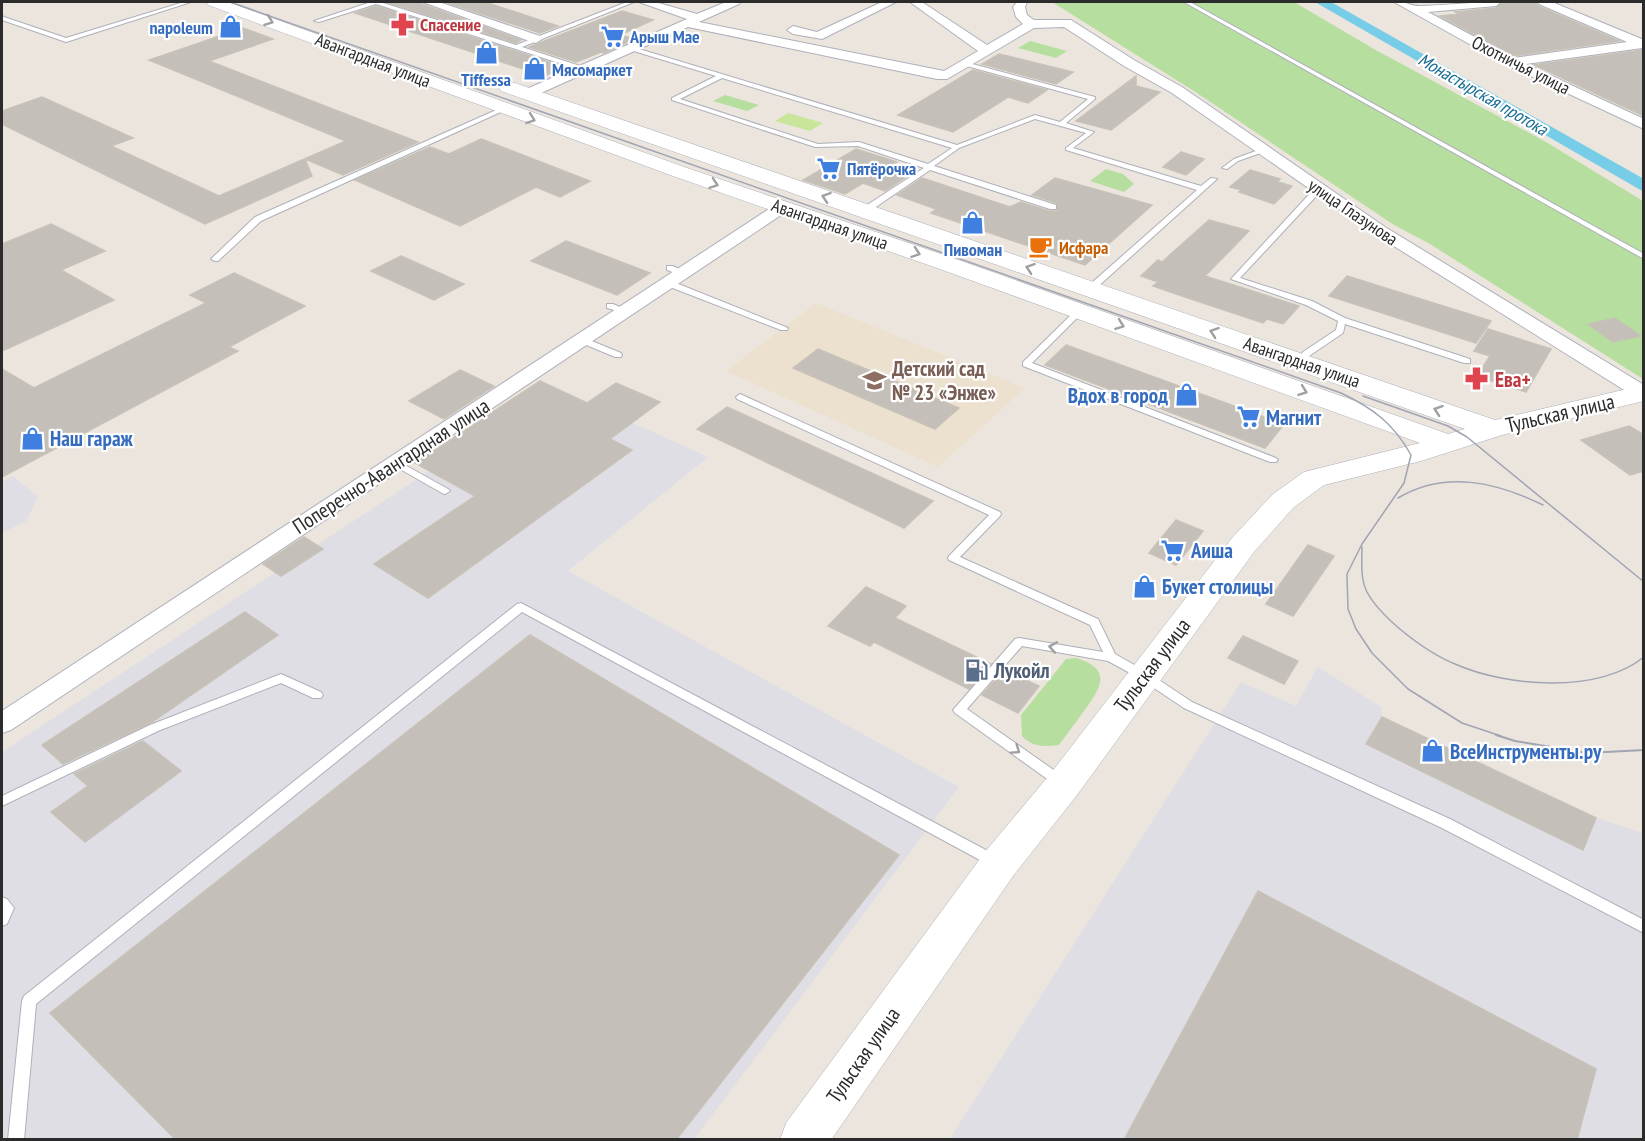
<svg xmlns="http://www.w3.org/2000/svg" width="1645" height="1141" viewBox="0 0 1645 1141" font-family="'PT Sans Narrow',sans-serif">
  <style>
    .industrial { fill: #dfdee4 }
    .education { fill: #ece1ce }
    .green { fill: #b6de9e }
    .pitch { fill: #c8e59a }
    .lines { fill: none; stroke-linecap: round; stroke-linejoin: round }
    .canal { fill: #77cde7; fill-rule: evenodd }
    .building { fill: #c4c0b9; stroke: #c7c1b7; stroke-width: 1.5 }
    .lane-casing { stroke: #aeb0ba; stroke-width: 2 }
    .street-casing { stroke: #aeb0ba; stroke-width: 2 }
    .secondary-casing { stroke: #aeb0ba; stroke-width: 1 }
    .lane { fill: #fff; fill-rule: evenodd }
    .street { fill: #fff; fill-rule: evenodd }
    .secondary { fill: #fff; fill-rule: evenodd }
    .tram-far1 { stroke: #a1a4b3; stroke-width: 1.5 }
    .tram { stroke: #a1a4b3; stroke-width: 2 }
    .oneway { stroke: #a0a0a0 }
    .labels { text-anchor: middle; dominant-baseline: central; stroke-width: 4.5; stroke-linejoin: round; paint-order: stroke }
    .far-health-label { font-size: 18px; font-weight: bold; fill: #be3a42; stroke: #fff; text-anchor: start }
    .far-shop-label { font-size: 18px; font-weight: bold; fill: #366cbe; stroke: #fff; text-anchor: start }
    .far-street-label { font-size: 18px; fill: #2b2b2b; stroke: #fff }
    .far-water-label { font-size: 18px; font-style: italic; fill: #166c93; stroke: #fff }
    .far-food-label { font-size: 18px; font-weight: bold; fill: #c56008; stroke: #fff; text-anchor: start }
    .education-label { font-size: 21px; font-weight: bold; fill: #785e54; stroke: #fff; text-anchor: start }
    .health-label { font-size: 21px; font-weight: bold; fill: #be3a42; stroke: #fff; text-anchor: start }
    .shop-label { font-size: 21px; font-weight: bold; fill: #366cbe; stroke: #fff; text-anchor: start }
    .street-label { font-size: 21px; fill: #2b2b2b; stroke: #fff }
    .service-label { font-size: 21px; font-weight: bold; fill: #4e5e75; stroke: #fff; text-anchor: start }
  </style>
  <rect width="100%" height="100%" fill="#ebe5de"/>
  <path class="industrial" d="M556,388l152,69 -140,114 391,216 -265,352 -692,1v-388z
    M13,476l25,21 -12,24 -24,12v-51z
    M1318,667l63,40 1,10 214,101 47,15v306l-694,1 292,-458 55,24z"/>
  <path class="education" d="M816,303l209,85 -87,79 -212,-96z"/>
  <path class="green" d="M1052,2h242l80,47 172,93 97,59v178l-213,-135 -36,-19 -197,-132z
    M1030,41l37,10 -11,7 -38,-10z
    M725,95l34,10 -12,6 -34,-10z
    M1106,169l17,5 11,10 -10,8 -34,-11z
    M1076,658c37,11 25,30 8,53 -8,11 -17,23 -25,34 -14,2 -27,2 -37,-9l-1,-21 45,-56z"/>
  <path class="pitch" d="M788,113l35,10 -13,8 -35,-10z"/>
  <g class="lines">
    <path class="canal" d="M1315,2h16l313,177v13z"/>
  </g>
  <path class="building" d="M386,2h35l1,2 99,36 -5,3z
    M445,2h40l73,24 -18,7z
    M1503,2h32l3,4 81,35 -105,15 -74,-40 19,-2 -4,-2 41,-4z
    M376,6l189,61 -21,9 -189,-63z
    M622,11l31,9 -33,15 15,4 -31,14 -3,-1 -25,10 -47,-15z
    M243,28l30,11 -64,22 209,81 -75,33 -38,-16 7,17 -107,48 -203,-100v-13l40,-14 91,41 -22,8 108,50 127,-55 -197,-81z
    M1642,50l2,66 -110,-51z
    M999,54l74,18 -17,12 -74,-20z
    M973,70l74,20 -19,13 -20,-6 -55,35 -55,-17z
    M1136,76v10l24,6 -49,38 -35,-9z
    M481,139l109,42 -30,16 -24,-10 -76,39 -105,-46 75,-33 19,7z
    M856,149l41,13 -8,5 21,7 -25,17 -22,-8 -18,11 -42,-14z
    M1181,152l23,7 -18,16 -23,-8z
    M1250,170l30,9 -2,3 14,4 -18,18 -35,-12 2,-2 -11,-3z
    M922,178l88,29 11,-5 28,9h9l-1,-8 -25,-8 23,-17 97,27 -67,60 -154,-52 5,-4 -39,-14z
    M1209,220l40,11 -44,45 94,30 -16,18 -16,-5 -4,4 -72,-24 -38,-13 5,-4 -17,-6 17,-16 4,2z
    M51,224l54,27 -44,19 53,30 -112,51v-107z
    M566,241l84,32 -33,22 -86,-34z
    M401,256l63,28 -30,16 -63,-29z
    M234,273l71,33 -76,41 9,4 -236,126v-108l32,19 172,-85 -16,-8z
    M1347,276l144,45 -15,22 -147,-47z
    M1615,318l26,18 -28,6 -25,-18z
    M1488,329l63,20 -25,43 -49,-16 13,-20 -16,-5z
    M1066,345l209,76 9,3 -19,24 -220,-83z
    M818,349l141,59 -24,21 -142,-61z
    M460,370l34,16 -50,33 -35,-18z
    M540,381l47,22 29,-20 44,19 -50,37 22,11 -204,148 -54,-34 101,-68 -60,-33z
    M727,407l206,94 -29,27 -207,-99z
    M1629,426l15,9v36l-14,4 -49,-35z
    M1176,520l27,11 -27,34 -27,-12z
    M304,537l19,12 -42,27 -18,-12z
    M1308,545l26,11 -41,60 -27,-12z
    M866,587l40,19 -11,12 96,46 -22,25 -95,-47 -4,4 -42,-20z
    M245,612l33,23 -126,87 -89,42 -21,-19z
    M530,635l369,220 -223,285h-500l-126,-127z
    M1243,636l55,25 -14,23 -56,-26z
    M1004,670l35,16 -21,27 -36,-18z
    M1382,717l214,101 -13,32 -217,-106z
    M143,741l38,30 -96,71 -34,-30 37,-26 -14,-12z
    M1258,891l338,178 -19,71h-453z"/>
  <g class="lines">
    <defs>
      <path id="lane" d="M184,2h7l-125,40 -64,-22v-4l2,1 62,21z
        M371,2h9l136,43 111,-43h7l-112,45 64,21v2l-2,1 -208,-67 -57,18 -5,-1z
        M1184,2h6l454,252v5z
        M629,46l328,99 78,-30 25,7 28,-23 -125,-34v-2l2,-1 130,35v2l-29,24 28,9 -21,16 128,38 10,-8 6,1 -124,112h-6v-4l110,-97 -131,-40v-2l20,-15 -51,-14 -76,29 -25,18 122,39v4h-6l-120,-39 -63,43h-6v-4l63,-41 -66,-22 -43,1 -143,-47v-2l44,-22 -89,-27 -1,-1zM722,78l230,70 -24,16 -69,-22 -41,2 -138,-45z
        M503,107l3,2 -1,1 -244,111 -43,40h-3l-4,-2 44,-42z
        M1264,148l3,2 -1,1 -28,10 -11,8 -5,-1 12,-9z
        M1315,188l7,2 -82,88 72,23 33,17 125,41v4h-6l-119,-39 -2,9 -34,23 -5,8h-6l-1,-2 6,-10 33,-22 2,-9 -32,-16 -75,-26z
        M667,266h6l14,7 -1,2h-6l-13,-5z
        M665,281h6l117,47 -1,2h-6l-116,-45z
        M607,304h6l16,7 -1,2h-3l-18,-5z
        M1077,309h3l4,2 -52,52 244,95 2,2 -2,2h-6l-247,-96v-4z
        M582,337l39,16 1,2 -1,2h-6l-36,-15v-4z
        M740,394l260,118 1,2 -1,2 -40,41 138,62 17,35 32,18 45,30 258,117 194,101v13l-204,-106 -256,-119 -45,-30 -31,-17 -86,-15 -55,63 98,69 2,4 -2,4 -4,1 -4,-1 -102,-73 -2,-3 62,-71 4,-1 84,14 -13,-27 -141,-65 -1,-2 1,-2 40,-41 -252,-116 -1,-2z
        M396,460l52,29 2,2 -5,3 -3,-1 -49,-28 -2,-2 2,-2z
        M521,603l478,254 2,4 -2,4 -5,2 -5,-2 -467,-253 -486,392 -12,136h-16l14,-139 2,-5 493,-392z
        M281,674l40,18 2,3 -2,3h-8l-32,-15 -123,48 -156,75v-10l148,-71z
        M2,897l5,2 7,9 -7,16 -5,2z"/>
      <path id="street" d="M423,2h16l101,34 2,3 -6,4 -4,-1z
        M639,2h16l42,12 29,-12h14l-1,2 -40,18 245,49 34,-20 -68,-49h12l65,43 36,-21 -7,-7 -3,-10 4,-5h10l-2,5 2,8 7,5h37l63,40 48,27 203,140 259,158v15l-7,-2 -264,-165 -201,-140 -48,-27 -60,-39 -30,1 -87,51h-10l-249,-52 -156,70h-10l-2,-3 2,-3 165,-72z
        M882,2h14l-74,37 -29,-5 -6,-4 6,-4 24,6z
        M1394,2c13,-1 18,5 27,4 27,-1 53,-4 80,-4l-5,4 -68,6 86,46 113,-16 -88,-38 -1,-2h14l92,38 -2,8 -116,16 118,55v10l-137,-64z
        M781,203l8,5 -2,3 -776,519 -9,3v-22l773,-506z"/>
      <path id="secondary" d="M206,2h22l459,166 266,90 495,176 17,-5 -964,-338 -2,-4 2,-4h14l980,337 149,-35v16l-142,34 -81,26 -97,24 -31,23 -39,44 -177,243 -64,81 -182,264h-51l6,-17 199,-271 66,-79 181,-235 41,-44 31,-22 116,-29 -483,-175 -264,-92 -465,-171z"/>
    </defs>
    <use href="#lane" class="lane-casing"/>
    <use href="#street" class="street-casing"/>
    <use href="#secondary" class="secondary-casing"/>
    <use href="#lane" class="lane"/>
    <use href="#street" class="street"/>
    <use href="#secondary" class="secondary"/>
    <path class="tram-far1" d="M230,2l1111,391c32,15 53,31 70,62l-7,28 -42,61 -15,30 1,35 8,20 16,24 36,36 54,34 39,13
      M1363,396l85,30 19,11 177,145
      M1398,498c47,-28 98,-16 145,7
      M1362,547c0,15 -2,31 5,45 8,15 21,27 34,38 16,13 34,26 54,34 52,23 142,30 189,-7"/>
    <path class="tram" d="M1496,735l19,6 72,12 57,-3"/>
  </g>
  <defs><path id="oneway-chevron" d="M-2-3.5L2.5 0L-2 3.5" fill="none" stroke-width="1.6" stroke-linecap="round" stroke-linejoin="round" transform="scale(1.5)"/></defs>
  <g class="oneway">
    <use href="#oneway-chevron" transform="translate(269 21) rotate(20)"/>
    <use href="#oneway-chevron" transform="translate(531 119) rotate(20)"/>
    <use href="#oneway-chevron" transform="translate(714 184) rotate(19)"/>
    <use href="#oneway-chevron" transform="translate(826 197) rotate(-161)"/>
    <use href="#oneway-chevron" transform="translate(916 253) rotate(19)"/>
    <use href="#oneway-chevron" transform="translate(1030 268) rotate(-161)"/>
    <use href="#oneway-chevron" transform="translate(1120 325) rotate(20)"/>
    <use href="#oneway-chevron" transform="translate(1214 332) rotate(-161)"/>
    <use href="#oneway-chevron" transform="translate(1303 391) rotate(20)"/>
    <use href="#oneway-chevron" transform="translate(1438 410) rotate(-161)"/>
    <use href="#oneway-chevron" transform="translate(1053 647) rotate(-170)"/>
    <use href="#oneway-chevron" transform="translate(1016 750) rotate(35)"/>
  </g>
  <defs>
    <symbol id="pharmacy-bare" viewBox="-9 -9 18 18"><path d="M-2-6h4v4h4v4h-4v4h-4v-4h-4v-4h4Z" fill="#e0444e" stroke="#fff" stroke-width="2.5" paint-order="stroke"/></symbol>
    <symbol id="shop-bare" viewBox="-9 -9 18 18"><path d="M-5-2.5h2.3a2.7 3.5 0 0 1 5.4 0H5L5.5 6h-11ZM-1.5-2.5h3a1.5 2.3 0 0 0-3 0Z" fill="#3f7fe0" stroke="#fff" stroke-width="2.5" paint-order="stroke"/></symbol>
    <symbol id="supermarket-bare" viewBox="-9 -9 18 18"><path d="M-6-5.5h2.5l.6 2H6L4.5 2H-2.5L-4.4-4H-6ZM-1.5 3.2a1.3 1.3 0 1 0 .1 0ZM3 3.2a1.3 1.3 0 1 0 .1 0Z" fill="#3f7fe0" stroke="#fff" stroke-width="2.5" paint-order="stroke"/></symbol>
    <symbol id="cafe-bare" viewBox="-9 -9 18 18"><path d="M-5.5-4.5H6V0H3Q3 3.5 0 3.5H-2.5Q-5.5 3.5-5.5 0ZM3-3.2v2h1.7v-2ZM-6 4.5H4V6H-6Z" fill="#e8710a" stroke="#fff" stroke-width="2.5" paint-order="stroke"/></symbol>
    <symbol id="school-bare" viewBox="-9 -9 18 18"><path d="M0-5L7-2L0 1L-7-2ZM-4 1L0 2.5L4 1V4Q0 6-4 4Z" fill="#8d6e63" stroke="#fff" stroke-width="2.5" paint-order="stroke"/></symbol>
    <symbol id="fuel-bare" viewBox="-9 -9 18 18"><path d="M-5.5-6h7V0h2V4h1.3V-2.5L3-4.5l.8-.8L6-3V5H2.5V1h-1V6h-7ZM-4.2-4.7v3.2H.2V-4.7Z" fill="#5c6f8a" stroke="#fff" stroke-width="2.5" paint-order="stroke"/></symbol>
  </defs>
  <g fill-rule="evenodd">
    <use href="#pharmacy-bare" x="386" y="8" width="33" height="33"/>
    <use href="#shop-bare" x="214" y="10" width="33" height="33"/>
    <use href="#supermarket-bare" x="596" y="20" width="33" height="33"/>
    <use href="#shop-bare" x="470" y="36" width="33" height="33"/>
    <use href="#shop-bare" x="518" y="52" width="33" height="33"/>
    <use href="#supermarket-bare" x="812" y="152" width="33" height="33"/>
    <use href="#shop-bare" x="956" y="206" width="33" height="33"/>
    <use href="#cafe-bare" x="1024" y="230" width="33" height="33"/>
    <use href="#pharmacy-bare" x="1460" y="362" width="33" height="33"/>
    <use href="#school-bare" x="858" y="364" width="33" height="33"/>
    <use href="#shop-bare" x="1170" y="378" width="33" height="33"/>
    <use href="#supermarket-bare" x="1232" y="400" width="33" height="33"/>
    <use href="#shop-bare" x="16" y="422" width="33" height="33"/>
    <use href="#supermarket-bare" x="1156" y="534" width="33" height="33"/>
    <use href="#shop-bare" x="1128" y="570" width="33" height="33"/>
    <use href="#fuel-bare" x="960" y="654" width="33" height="33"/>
    <use href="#shop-bare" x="1416" y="734" width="33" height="33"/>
  </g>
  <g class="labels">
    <g class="far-health-label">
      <text x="420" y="24">Спасение</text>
    </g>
    <g class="far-shop-label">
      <text x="213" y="27" text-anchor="end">napoleum</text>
      <text x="630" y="36">Арыш Мае</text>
      <text x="552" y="69">Мясомаркет</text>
      <text x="486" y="79" text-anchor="middle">Tiffessa</text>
      <text x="847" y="168">Пятёрочка</text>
      <text x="973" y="249" text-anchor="middle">Пивоман</text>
    </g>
    <g class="far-street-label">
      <text transform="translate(373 60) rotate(21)">Авангардная улица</text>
      <text transform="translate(1521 65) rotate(27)">Охотничья улица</text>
      <text transform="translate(1353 212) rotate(34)">улица Глазунова</text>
      <text transform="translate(830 224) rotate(19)">Авангардная улица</text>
      <text transform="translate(1302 362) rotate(19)">Авангардная улица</text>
    </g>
    <g class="far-water-label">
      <text transform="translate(1483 94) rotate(30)">Монастырская протока</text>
    </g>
    <g class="far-food-label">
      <text x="1059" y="247">Исфара</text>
    </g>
    <g class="education-label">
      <text x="892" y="368">Детский сад<tspan x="892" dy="24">№ 23 «Энже»</tspan></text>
    </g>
    <g class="health-label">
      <text x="1495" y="379">Ева+</text>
    </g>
    <g class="shop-label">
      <text x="1168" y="395" text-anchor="end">Вдох в город</text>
      <text x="1266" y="417">Магнит</text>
      <text x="50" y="438">Наш гараж</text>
      <text x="1191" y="550">Аиша</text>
      <text x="1162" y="586">Букет столицы</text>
      <text x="1450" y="751">ВсеИнструменты.ру</text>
    </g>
    <g class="street-label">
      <text transform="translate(1560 413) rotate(-13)">Тульская улица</text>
      <text transform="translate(391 466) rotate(-33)">Поперечно-Авангардная улица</text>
      <text transform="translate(1152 665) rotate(-53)">Тульская улица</text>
      <text transform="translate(863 1055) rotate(-55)">Тульская улица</text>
    </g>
    <g class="service-label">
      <text x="994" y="670">Лукойл</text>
    </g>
  </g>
  <rect width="1645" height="1141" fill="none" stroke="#2b2b2b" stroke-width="6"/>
</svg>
